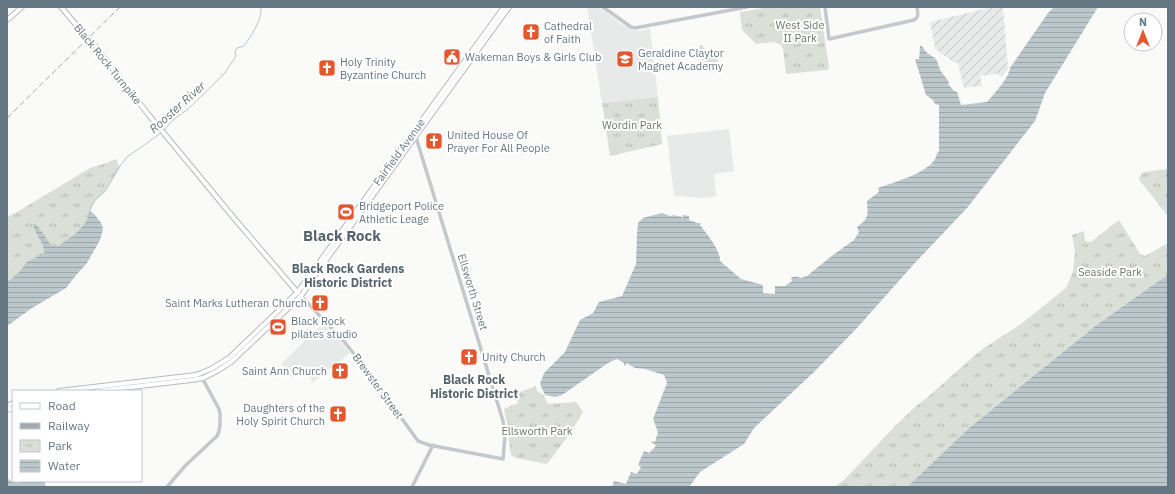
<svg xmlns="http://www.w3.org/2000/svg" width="1175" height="494" viewBox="0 0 1175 494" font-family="'IBM Plex Sans',sans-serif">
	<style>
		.built { fill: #e8e9e9 }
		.industrial { fill: url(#industrial-furrows) }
		.park { fill: url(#park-tufts) }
		.water { fill: url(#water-rules) }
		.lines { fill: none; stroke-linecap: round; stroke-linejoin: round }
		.stream { stroke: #bbc7cb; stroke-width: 1 }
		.major-casing { stroke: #b5babe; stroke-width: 6 }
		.minor { stroke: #c3c8cc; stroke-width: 3.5 }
		.major { stroke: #fff; stroke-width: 4 }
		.rail { stroke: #a2aab0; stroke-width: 1; stroke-dasharray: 6 3; stroke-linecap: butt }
		.major-bridge-casing { stroke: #b5babe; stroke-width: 6; stroke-linecap: butt }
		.major-bridge { stroke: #fff; stroke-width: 4 }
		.labels { text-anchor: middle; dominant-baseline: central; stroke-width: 4; stroke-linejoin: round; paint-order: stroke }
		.park-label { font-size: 11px; fill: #687a64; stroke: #fff }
		.poi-label { font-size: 11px; fill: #657683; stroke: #fff; text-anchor: start }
		.street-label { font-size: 11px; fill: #657683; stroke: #fff }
		.water-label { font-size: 12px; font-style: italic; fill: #60757c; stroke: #fff }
		.neighbourhood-label { font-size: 12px; font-weight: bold; fill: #57646e; stroke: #fff }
		.district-label { font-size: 15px; font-weight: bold; fill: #57646e; stroke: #fff }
	</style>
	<defs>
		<pattern id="industrial-furrows" width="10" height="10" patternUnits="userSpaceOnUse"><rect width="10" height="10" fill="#e8e9e9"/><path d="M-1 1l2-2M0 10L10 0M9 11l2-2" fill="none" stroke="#c0c1c2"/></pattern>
		<pattern id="park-tufts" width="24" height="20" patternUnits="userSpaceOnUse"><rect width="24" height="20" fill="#dadfd7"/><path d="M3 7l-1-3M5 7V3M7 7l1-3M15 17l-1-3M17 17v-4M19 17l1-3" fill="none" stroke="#b4b9b4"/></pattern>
		<pattern id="water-rules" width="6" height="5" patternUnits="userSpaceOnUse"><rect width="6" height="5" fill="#bbc7cb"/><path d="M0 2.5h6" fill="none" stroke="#9ca6aa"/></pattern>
	</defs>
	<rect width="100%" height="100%" fill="#fafaf8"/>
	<g class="built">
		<path d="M 587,7 L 599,7 L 624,26 L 626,26 L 632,30 L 637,31 L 646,30 L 647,28 L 650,29 L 658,97 L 602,103 Z"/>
		<path d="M 729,129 L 734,171 L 714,174 L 716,196 L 704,198 L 674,196 L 667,136 Z"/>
		<path d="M 323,323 L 335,335 L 350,353 L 313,382 L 302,369 L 290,377 L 284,366 L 281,364 Z"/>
	</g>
	<path class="industrial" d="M 993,7 L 1003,7 L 1008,69 L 1002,77 L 997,74 L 980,76 L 982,86 L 964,88 L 958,63 L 955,63 L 935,49 L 930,22 Z"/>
	<g class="park">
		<path d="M 770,7 L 820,7 L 829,68 L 827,70 L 786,74 L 783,49 L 781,45 L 774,42 L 756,44 L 742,30 L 740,12 Z"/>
		<path d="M 701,45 L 718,60 L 718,63 L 713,68 L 710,67 L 694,53 Z"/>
		<path d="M 658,97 L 662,144 L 610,156 L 602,103 Z"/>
		<path d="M 116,159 L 120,168 L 105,192 L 96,200 L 91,209 L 89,217 L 90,225 L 7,297 L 7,217 L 17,212 L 90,168 L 107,163 Z"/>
		<path d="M 1168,169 L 1168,216 L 1140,181 L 1139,178 L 1142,173 L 1144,172 Z"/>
		<path d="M 1119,220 L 1140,254 L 1145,256 L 1168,243 L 1168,276 L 1160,280 L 1098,324 L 969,428 L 907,487 L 834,487 L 844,480 L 896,425 L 915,407 L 929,396 L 981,350 L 1021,324 L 1066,288 L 1073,272 L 1075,251 L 1072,235 L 1084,231 L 1085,241 L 1091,242 Z"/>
		<path d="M 536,386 L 537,391 L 544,396 L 548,404 L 576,402 L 583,412 L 571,432 L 547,464 L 516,458 L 511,455 L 510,451 L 508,429 L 504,409 L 518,403 L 515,394 Z"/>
	</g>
	<g class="water">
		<path d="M 1054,7 L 1098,7 L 1045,93 L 1035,121 L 967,208 L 913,265 L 857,328 L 813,373 L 754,428 L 744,444 L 700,472 L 689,487 L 612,487 L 614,481 L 626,484 L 631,472 L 637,474 L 641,467 L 638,465 L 644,451 L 649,453 L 656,446 L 651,441 L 655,442 L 658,432 L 653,419 L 667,383 L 664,375 L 645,369 L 635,368 L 628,364 L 628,362 L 625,366 L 624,365 L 624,363 L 617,359 L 608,363 L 562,395 L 555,397 L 545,395 L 540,384 L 544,373 L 565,352 L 580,320 L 593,313 L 599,302 L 622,296 L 636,264 L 637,234 L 638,223 L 643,218 L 662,213 L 670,216 L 672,216 L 673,215 L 682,217 L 682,221 L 683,215 L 689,216 L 689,220 L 697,223 L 701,223 L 700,225 C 706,233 721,251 720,261 L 741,279 L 763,285 L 763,293 L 775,294 L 775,286 L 785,286 L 792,281 L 791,278 C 795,276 797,277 801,278 L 807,276 L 833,255 L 854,240 L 859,232 L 857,227 C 869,218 868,216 867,201 L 879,192 L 878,188 C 894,182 935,172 937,153 L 939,152 L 939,105 L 935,104 L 933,100 L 926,95 L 915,59 L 919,59 L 920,47 L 921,45 L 926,52 L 936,59 L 939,66 L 940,70 L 949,82 L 948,84 L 954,91 L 957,92 L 961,105 L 987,102 C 994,94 1009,78 1010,68 L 1048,13 Z"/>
		<path d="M 90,211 L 95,215 L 101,223 L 103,229 L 100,240 L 87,263 L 77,274 L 66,288 L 32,308 L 7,326 L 7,282 L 17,275 L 27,262 L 44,253 C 45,245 36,235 33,225 L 33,224 L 37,225 L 51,245 L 58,246 C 67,240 79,232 85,223 C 88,219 88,215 90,211 Z"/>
		<path d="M 1168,276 L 1168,487 L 907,487 L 969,428 L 1098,324 L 1160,280 Z"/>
		<path d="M 7,477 L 10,481 L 18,483 L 20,481 L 44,481 L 46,487 L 7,487 Z"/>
	</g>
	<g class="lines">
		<g class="stream">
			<path d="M 164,131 L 170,123 L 178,116 L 187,110 L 224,74 L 236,56 L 235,51 L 237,48 L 244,46 C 251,36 263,19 261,7"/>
			<path d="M 90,211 L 90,209 L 95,200 L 106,190 L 117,170 L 127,157 L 161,133"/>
		</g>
		<g class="major-casing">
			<g id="major">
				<path d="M 61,7 L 83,33"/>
				<path d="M 7,20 L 22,7"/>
				<path d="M 94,45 L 148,114 L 233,217 L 298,293"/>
				<path d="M 59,391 L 196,375 L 211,369 L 229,358 L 297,293 L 504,7"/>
				<path d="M 97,391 L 191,380 L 203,378 L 217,371 L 231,362 L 301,296 L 318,271 L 509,7"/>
				<path d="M 7,406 L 13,403"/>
				<path d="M 7,410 L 13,408"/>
			</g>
		</g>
		<g class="minor">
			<path d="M 603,7 L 631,27 L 635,28 L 747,7"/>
			<path d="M 825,7 L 829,39 L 914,20 C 919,17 918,13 917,7"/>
			<path d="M 301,296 L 342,339 L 363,365 L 418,441 L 429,445 L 503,459 L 505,436 L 503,421 L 415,134"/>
			<path d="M 167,487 L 185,466 L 217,436 L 219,431 L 220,425 L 220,414 L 219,409 L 200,374"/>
			<path d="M 412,487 L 433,445"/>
		</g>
		<use href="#major" class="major"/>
		<path class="rail" d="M 7,118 L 120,7"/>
		<g class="major-bridge-casing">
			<path id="major-bridge" d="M 83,33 L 94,45"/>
		</g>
		<use href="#major-bridge" class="major-bridge"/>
	</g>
	<defs>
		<g id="church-square" transform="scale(0.9)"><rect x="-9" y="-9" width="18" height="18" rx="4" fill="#e4572e" stroke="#fff"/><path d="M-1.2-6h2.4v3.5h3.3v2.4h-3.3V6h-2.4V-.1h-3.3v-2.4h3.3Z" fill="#fff"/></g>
		<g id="civic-square" transform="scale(0.9)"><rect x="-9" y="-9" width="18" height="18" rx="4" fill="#e4572e" stroke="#fff"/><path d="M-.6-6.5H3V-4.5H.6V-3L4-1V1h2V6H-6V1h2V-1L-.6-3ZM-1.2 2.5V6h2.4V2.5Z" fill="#fff"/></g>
		<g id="school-square" transform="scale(0.9)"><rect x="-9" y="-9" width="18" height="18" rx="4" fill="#e4572e" stroke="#fff"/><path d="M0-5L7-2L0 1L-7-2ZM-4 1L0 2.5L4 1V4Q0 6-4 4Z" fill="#fff"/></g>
		<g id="stadium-square" transform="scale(0.9)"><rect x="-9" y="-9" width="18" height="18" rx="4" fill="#e4572e" stroke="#fff"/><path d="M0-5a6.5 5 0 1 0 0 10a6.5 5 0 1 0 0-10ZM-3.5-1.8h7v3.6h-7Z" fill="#fff"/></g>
	</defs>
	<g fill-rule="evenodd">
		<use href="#church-square" x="531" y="32"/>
		<use href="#civic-square" x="452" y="57"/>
		<use href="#school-square" x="625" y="59"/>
		<use href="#church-square" x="327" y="68"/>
		<use href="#church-square" x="434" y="141"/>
		<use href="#stadium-square" x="346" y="212"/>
		<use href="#church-square" x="320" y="303"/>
		<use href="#stadium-square" x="278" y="327"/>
		<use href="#church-square" x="469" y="357"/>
		<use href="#church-square" x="340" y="371"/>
		<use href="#church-square" x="338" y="414"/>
	</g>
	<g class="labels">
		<g class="park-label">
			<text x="800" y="25">West Side<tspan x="800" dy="13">II Park</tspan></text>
			<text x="632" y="125">Wordin Park</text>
			<text x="1110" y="272">Seaside Park</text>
			<text x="537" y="431">Ellsworth Park</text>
		</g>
		<g class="poi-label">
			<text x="544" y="26">Cathedral<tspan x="544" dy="13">of Faith</tspan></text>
			<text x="638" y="53">Geraldine Claytor<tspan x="638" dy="13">Magnet Academy</tspan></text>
			<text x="465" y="57">Wakeman Boys &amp; Girls Club</text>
			<text x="340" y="62">Holy Trinity<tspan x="340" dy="13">Byzantine Church</tspan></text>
			<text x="447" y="135">United House Of<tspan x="447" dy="13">Prayer For All People</tspan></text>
			<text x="359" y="206">Bridgeport Police<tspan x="359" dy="13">Athletic Leage</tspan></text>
			<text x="307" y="303" text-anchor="end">Saint Marks Lutheran Church</text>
			<text x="291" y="321">Black Rock<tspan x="291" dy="13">pilates studio</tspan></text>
			<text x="482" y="357">Unity Church</text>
			<text x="327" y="371" text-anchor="end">Saint Ann Church</text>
			<text x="325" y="408" text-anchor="end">Daughters of the<tspan x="325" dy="13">Holy Spirit Church</tspan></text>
		</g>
		<g class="street-label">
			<text transform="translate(108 64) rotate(51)">Black Rock Turnpike</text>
			<text transform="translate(399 152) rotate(-54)">Fairfield Avenue</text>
			<text transform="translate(473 292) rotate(73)">Ellsworth Street</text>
			<text transform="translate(378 386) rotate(54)">Brewster Street</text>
		</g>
		<g class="water-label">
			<text transform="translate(177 107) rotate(-42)">Rooster River</text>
		</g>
		<g class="neighbourhood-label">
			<text x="348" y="268">Black Rock Gardens<tspan x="348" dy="14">Historic District</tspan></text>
			<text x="474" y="379">Black Rock<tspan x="474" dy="14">Historic District</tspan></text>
		</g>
		<g class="district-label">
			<text x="342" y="235">Black Rock</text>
		</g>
	</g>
	<rect width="1175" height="494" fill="none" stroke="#657683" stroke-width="16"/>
	<rect x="12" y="390" width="130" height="92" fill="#ffffff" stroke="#c1c8cd"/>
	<rect x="20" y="403" width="20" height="6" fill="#ffffff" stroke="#c1c8cd"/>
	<text x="48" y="410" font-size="12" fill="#657683">Road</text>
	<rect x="20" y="423" width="20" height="6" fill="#a2aab0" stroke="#c1c8cd"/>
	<text x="48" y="430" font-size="12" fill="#657683">Railway</text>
	<rect x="20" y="440" width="20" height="12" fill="url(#park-tufts)" stroke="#c1c8cd"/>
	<text x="48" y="450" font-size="12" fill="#657683">Park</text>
	<rect x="20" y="460" width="20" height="12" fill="url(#water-rules)" stroke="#c1c8cd"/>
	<text x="48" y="470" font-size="12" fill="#657683">Water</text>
	<g transform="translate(1143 32)"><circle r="19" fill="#ffffff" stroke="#c1c8cd"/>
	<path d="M0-3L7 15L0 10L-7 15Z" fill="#e4572e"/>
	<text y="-6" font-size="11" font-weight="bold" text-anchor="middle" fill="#657683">N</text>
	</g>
</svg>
